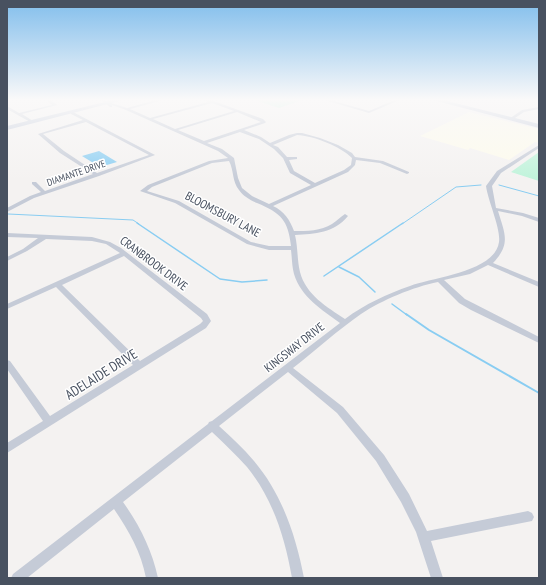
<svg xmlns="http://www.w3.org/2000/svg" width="546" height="585" viewBox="0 0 546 585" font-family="'PT Sans Narrow',sans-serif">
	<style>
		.commercial { fill: #fdfbec }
		.green { fill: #bff3da }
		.water { fill: #89cdf2 }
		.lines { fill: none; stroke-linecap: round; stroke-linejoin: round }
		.stream-far2 { stroke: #89cdf2; stroke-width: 1 }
		.stream-far1 { stroke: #89cdf2; stroke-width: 1.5 }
		.stream { stroke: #89cdf2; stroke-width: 2 }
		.street { fill: #c5cbd7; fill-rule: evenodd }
		.secondary { fill: #c3cbdb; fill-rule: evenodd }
		.labels { text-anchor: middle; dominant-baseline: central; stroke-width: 3; stroke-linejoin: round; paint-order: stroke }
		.far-street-label { font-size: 10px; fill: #485160; stroke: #fff }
		.street-label { font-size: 12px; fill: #485160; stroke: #fff }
		.near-street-label { font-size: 14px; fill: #485160; stroke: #fff }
	</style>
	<rect width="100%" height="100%" fill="#f4f2f1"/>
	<path class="commercial" d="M 469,112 L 539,129 L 539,143 L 535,142 L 509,160 L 470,148 L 468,150 L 420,136 Z"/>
	<g class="green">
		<path d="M 252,99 L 305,99 L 279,108 Z"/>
		<path d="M 539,152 L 539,181 L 511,172 Z"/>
	</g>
	<path class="water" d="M 99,151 L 117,162 L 100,167 L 82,156 Z"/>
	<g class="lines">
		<g class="stream-far2">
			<path d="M 499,185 L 539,196"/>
			<path d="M 8,214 L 133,220 L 139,224"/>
			<path d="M 402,224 L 456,187 L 481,185"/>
		</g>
		<g class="stream-far1">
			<path d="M 137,223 L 220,279 L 242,282 L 267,280"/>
			<path d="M 339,267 L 359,277 L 375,292"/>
			<path d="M 324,276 L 403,223"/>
			<path d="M 392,304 L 407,315"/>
		</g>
		<path class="stream" d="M 406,314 L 429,330 L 539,393"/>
		<g class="street">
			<path d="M 45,99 L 49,99 L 57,105 L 22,114 L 33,121 L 33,123 L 32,123 L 7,109 L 7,106 L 19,113 L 52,105 Z"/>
			<path d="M 99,99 L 103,99 L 108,102 L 127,108 L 160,99 L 167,99 L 130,109 L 150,118 L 208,102 L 203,99 L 208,99 L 263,119 L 266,122 L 265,123 L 244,130 L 261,137 L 270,143 L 289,135 L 297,133 L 302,133 L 320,138 L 338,145 L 352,153 L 355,157 L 383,161 L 409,172 L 409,173 L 407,174 L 380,163 L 356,160 L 355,165 L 348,172 L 273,206 C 284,211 290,220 294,231 C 307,231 321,231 332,224 C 337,221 340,217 345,214 L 348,216 C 334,233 315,234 295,235 C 298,247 297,260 300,272 C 306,295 327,307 345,319 C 365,304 387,294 410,286 C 433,277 495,272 499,242 C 501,229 488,201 486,186 L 497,171 L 539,145 L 539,148 L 501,173 L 492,186 L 496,208 L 523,213 L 539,218 L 539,222 L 522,216 L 498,211 C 505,234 511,244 493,263 L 539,282 L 539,287 L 488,265 L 470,274 L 444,280 L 465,299 L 539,337 L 539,343 L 471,310 L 459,303 L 438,282 C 413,287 382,300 361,314 C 338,330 316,350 293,368 L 343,407 L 384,455 L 409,494 L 427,531 L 528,511 L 532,513 L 534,517 L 532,521 L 431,541 L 443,578 L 431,578 L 416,532 L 401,502 L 376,461 L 337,413 L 288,372 L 219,426 C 231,437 243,448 254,461 C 282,494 296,536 304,578 L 292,578 C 285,538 273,499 247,467 C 236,455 224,443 212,432 L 123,502 C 140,526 152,550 158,578 L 146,578 C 141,552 129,531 114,509 L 27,578 L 11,578 L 13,574 L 208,424 L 209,422 L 212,421 L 340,323 C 322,310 301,297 294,274 C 292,267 292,258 291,250 L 269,250 L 247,244 L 175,203 L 140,191 L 148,185 L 209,161 L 228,158 L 218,151 L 126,110 L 112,105 L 112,107 L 110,107 ZM 212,103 L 234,111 L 175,129 L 153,119 ZM 237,112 L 261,122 L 204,141 L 178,130 ZM 240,132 L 259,139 L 274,149 L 283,158 L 290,173 L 311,185 L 269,204 L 252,196 L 242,188 L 238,178 L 234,158 L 222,149 L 207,143 ZM 297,135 C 314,136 340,146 352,158 L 351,165 L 344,170 L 315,183 L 294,171 L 289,160 L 297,159 L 297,157 L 287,157 L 278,147 L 273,145 ZM 229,161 C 234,170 232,182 239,190 C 243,196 250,200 257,203 C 281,213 288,220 291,246 L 269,246 L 251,242 L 179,201 L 147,191 L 152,187 L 212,163 Z"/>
			<path d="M 321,99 L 327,99 L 369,111 L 397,99 L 402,99 L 369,113 Z"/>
			<path d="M 539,107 L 539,109 L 524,112 L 512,120 L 509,119 L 522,110 Z"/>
			<path d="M 71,112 L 73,112 L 155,155 L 99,176 L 34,198 L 7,212 L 7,208 L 30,196 L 41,192 L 32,184 L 32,182 L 36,182 L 45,191 L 93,174 L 60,153 L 38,134 L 83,120 L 71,114 ZM 86,122 L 149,155 L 97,173 L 64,151 L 43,134 Z"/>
			<path d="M 7,233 L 92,237 L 110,242 L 121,248 L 207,314 L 211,321 L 206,328 L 7,453 L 7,443 L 43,421 L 7,369 L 7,360 L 10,361 L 50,416 L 133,365 L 56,287 L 7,309 L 7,304 L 120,253 L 106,244 L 92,241 L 46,239 L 27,251 L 7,261 L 7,257 L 23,249 L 38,238 L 7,237 ZM 124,256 L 201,318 L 203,321 L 200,324 L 140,361 L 62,285 Z"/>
		</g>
		<g class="secondary">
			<path d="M 117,99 L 127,99 L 7,130 L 7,126 Z"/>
			<path d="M 429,99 L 439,99 L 539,124 L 539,128 Z"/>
		</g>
	</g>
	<linearGradient id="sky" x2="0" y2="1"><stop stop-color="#82beec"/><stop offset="0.55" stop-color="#faf9f9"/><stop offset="1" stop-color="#faf9f9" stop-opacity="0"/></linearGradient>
	<rect width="546" height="181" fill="url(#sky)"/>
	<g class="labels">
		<g class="far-street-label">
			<text transform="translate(76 173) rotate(-19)">DIAMANTE DRIVE</text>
		</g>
		<g class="street-label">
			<text transform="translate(223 214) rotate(28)">BLOOMSBURY LANE</text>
			<text transform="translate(154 263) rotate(37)">CRANBROOK DRIVE</text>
			<text transform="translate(294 347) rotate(-38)">KINGSWAY DRIVE</text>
		</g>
		<g class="near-street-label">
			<text transform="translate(101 374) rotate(-32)">ADELAIDE DRIVE</text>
		</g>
	</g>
	<rect width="546" height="585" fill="none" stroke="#485160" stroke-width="16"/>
</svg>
